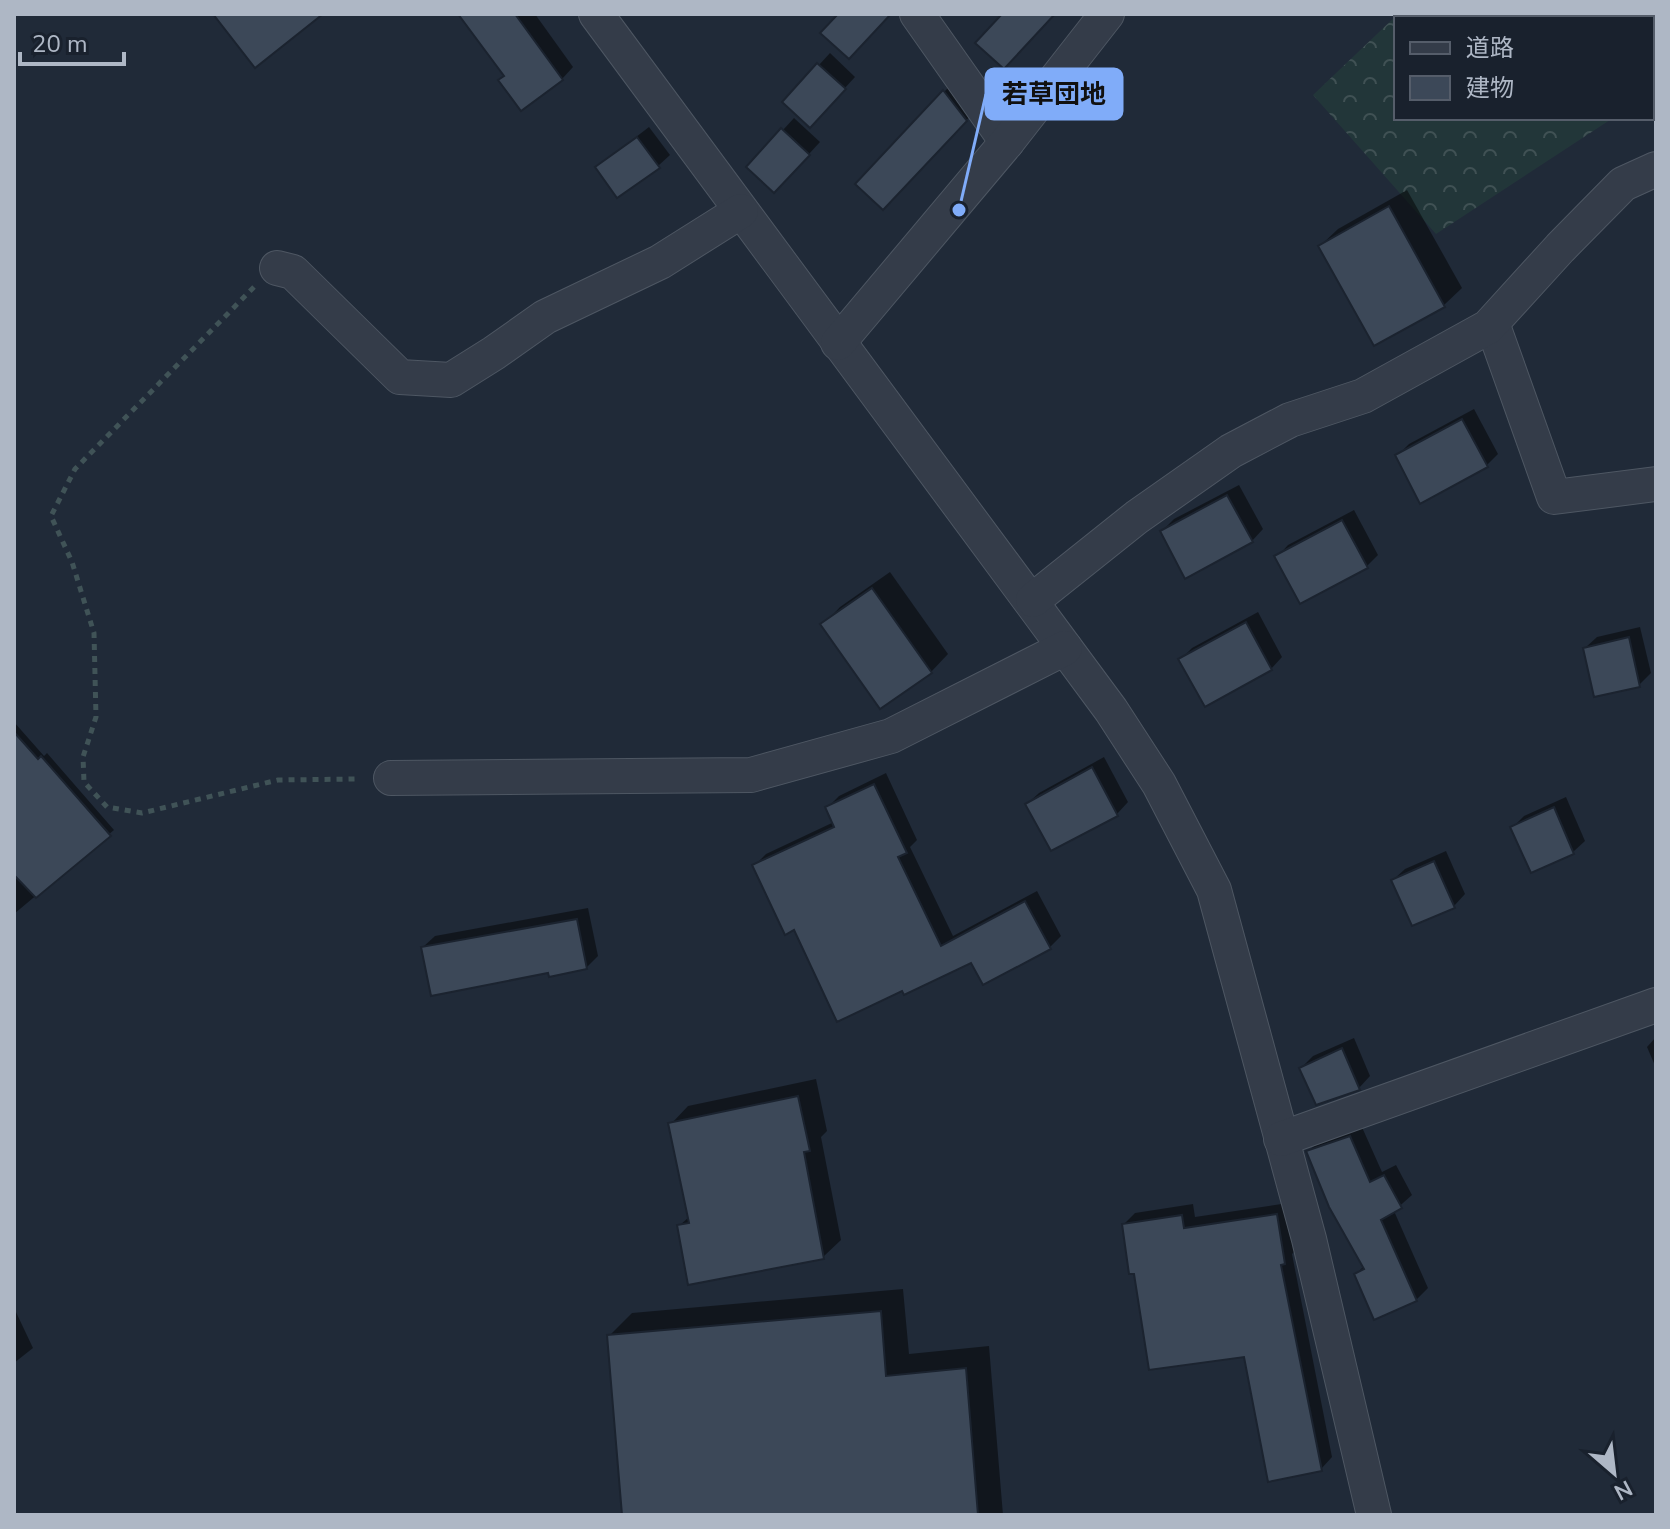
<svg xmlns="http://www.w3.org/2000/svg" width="1670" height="1529" viewBox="0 0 1670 1529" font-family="'Nunito Sans','Noto Sans JP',sans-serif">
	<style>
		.forest { fill: url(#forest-crowns) }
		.shadow { fill: #0007 }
		.building { fill: #3c4858; stroke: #1b232f; stroke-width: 2 }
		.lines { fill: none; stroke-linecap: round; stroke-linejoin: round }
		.street-casing { stroke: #4e5763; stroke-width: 36 }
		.path { stroke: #405357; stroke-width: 5; stroke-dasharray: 6 6; stroke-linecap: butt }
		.street { stroke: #343c49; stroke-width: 34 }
		.leader { fill: none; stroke: #80acf9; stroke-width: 3 }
		.callout-dot { fill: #80acf9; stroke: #19212d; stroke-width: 3 }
		.callout { fill: #80acf9; stroke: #80acf9; stroke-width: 3 }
		.callout-label { font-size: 26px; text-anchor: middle; font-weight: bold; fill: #111 }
	</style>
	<defs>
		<pattern id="forest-crowns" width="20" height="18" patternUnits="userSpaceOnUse" patternTransform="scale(2)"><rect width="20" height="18" fill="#223639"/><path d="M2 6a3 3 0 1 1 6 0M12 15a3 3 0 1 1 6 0" fill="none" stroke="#405154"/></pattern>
	</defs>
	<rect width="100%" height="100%" fill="#202a38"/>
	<path class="forest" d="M 1398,14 L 1656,14 L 1656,91 L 1652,93 L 1652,18 L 1396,18 L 1396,118 L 1613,118 L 1436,234 L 1313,95 Z"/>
	<g class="shadow">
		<path d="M 461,14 L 535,14 L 573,67 L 562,79 Z"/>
		<path d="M 830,53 L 855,77 L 821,114 L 819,65 Z"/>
		<path d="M 955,81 L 978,108 L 895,196 L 944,92 Z"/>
		<path d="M 794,118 L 820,142 L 786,179 L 783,130 Z"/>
		<path d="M 649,127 L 670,155 L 658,166 L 597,167 Z"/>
		<path d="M 1407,190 L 1462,288 L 1444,305 L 1375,344 L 1320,246 L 1338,229 Z"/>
		<path d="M 1474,409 L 1498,454 L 1487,465 L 1397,456 L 1409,444 Z"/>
		<path d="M 1239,485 L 1263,529 L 1252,541 L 1162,531 L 1174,519 Z"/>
		<path d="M 1354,510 L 1378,555 L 1367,566 L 1277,557 L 1288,545 Z"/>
		<path d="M 890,572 L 948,654 L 931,672 L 823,625 L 840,607 Z"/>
		<path d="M 1258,612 L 1282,657 L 1271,669 L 1181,659 L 1192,648 Z"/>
		<path d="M 1640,627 L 1651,673 L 1639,685 L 1585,648 L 1597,637 Z"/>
		<path d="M 14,722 L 44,756 L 47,753 L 114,830 L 14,914 Z"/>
		<path d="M 1104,757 L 1128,802 L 1117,814 L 1051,849 L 1027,804 L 1039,793 Z"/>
		<path d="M 886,773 L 917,840 L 910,847 L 953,936 L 1037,891 L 1061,936 L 1050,947 L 972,960 L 795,928 L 754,866 L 766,854 L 834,822 L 827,808 L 839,796 Z"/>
		<path d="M 1566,797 L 1585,841 L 1573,852 L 1513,827 L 1524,816 Z"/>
		<path d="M 1446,851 L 1465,894 L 1454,906 L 1393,880 L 1405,869 Z"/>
		<path d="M 588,908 L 598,956 L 586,968 L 550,970 L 423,947 L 435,936 Z"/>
		<path d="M 1656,1037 L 1656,1068 L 1647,1047 Z"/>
		<path d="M 1354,1038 L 1370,1076 L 1359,1088 L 1301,1068 L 1313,1056 Z"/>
		<path d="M 816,1079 L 827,1131 L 821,1137 L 841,1240 L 823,1257 L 679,1226 L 690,1216 L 671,1124 L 688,1106 Z"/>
		<path d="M 1361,1125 L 1382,1172 L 1396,1165 L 1412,1195 L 1394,1211 L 1428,1288 L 1416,1300 L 1356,1274 L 1364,1266 L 1308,1152 L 1320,1140 Z"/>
		<path d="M 1288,1203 L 1295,1251 L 1292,1254 L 1332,1457 L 1321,1469 L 1245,1355 L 1124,1224 L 1135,1213 L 1193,1204 L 1195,1217 Z"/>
		<path d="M 903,1289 L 909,1354 L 989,1346 L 1003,1515 L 624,1515 L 609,1336 L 632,1313 Z"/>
		<path d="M 15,1310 L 33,1348 L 14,1363 L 14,1311 Z"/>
	</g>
	<g class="building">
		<path d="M 213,14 L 323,14 L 255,68 Z"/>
		<path d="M 458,14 L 515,14 L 563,80 L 521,111 L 498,80 L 504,76 Z"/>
		<path d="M 838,14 L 891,14 L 849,59 L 820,33 Z"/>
		<path d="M 1002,14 L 1055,14 L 1004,69 L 975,43 Z"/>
		<path d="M 817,63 L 846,89 L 810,128 L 782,102 Z"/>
		<path d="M 943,90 L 967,121 L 883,210 L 855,184 Z"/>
		<path d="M 781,128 L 810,155 L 774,193 L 746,167 Z"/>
		<path d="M 637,137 L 660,168 L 617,198 L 595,167 Z"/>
		<path d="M 1389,206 L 1445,307 L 1374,346 L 1318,246 Z"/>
		<path d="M 1462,419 L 1488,467 L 1420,504 L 1395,455 Z"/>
		<path d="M 1227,495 L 1253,542 L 1185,579 L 1160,531 Z"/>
		<path d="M 1342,520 L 1368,568 L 1300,604 L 1274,556 Z"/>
		<path d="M 872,588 L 932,673 L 880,709 L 820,624 Z"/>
		<path d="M 1246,622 L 1272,670 L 1205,707 L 1178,659 Z"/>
		<path d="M 1629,637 L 1640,687 L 1594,697 L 1583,648 Z"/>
		<path d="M 14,732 L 38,759 L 41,756 L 111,836 L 36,898 L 14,875 Z"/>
		<path d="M 1092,767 L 1118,816 L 1051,851 L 1025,804 Z"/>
		<path d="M 874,784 L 907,853 L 898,857 L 941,946 L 1025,901 L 1051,949 L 983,985 L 971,963 L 904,995 L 902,991 L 837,1022 L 794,930 L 785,935 L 752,865 L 834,827 L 825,807 Z"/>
		<path d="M 1554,807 L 1574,854 L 1531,873 L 1510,827 Z"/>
		<path d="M 1434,861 L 1455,908 L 1412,926 L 1391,880 Z"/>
		<path d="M 577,919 L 587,969 L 549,977 L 548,973 L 431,996 L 421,947 Z"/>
		<path d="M 1342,1048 L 1360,1090 L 1316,1105 L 1299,1068 Z"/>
		<path d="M 798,1096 L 810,1151 L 804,1152 L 824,1259 L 688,1285 L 677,1225 L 689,1223 L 668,1123 Z"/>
		<path d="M 1350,1136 L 1370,1182 L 1384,1175 L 1402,1208 L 1381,1220 L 1417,1301 L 1374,1320 L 1354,1274 L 1364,1269 L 1329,1207 L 1306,1151 Z"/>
		<path d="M 1277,1214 L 1285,1264 L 1281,1265 L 1322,1471 L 1268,1482 L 1244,1357 L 1149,1370 L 1134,1274 L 1129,1274 L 1122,1224 L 1182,1215 L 1184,1228 Z"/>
		<path d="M 881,1311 L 886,1376 L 966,1368 L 978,1515 L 622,1515 L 607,1335 Z"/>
	</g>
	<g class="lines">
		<g class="street-casing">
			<g id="street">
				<path d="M 596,14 L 1111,710 L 1159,784 L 1214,890 L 1309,1239 L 1374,1515"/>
				<path d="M 917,14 L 1007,142"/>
				<path d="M 277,268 L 293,272 L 400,377 L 451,380 L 494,353 L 545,317 L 660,262 L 741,211"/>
				<path d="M 1492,323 L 1554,497 L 1656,484"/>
				<path d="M 838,343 L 1007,142 L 1107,14"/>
				<path d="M 1033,600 L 1137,517 L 1231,451 L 1290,420 L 1363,396 L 1488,327 L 1560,248 L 1623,184 L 1656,169"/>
				<path d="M 391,778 L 751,775 L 891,736 L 1065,648"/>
				<path d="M 1281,1139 L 1656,1005"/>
			</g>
		</g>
		<path class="path" d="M 254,287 L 75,469 L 51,516 L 72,562 L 94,633 L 96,717 L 83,757 L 84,782 L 107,807 L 142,813 L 278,780 L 358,779"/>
		<use href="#street" class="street"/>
	</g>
	<path class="leader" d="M959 210L986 94"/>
	<circle class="callout-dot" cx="959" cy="210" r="8"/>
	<rect class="callout" x="986" y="69" width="136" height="50" rx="8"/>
	<g class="callout-label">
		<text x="1054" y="103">若草団地</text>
	</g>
	<rect width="1670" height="1529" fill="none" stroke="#aeb7c5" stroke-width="32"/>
	<rect x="1394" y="16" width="260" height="104" fill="#19212d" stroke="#555d6a" stroke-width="2"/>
	<rect x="1410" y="42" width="40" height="12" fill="#343c49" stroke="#555d6a" stroke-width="2"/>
	<text x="1466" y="56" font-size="24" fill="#aeb7c5">道路</text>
	<rect x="1410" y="76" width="40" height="24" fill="#3c4858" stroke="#555d6a" stroke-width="2"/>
	<text x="1466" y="96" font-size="24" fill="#aeb7c5">建物</text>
	<g transform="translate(1614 1473) rotate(152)" stroke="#19212d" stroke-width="6" paint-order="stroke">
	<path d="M0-6L14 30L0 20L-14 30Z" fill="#aeb7c5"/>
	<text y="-12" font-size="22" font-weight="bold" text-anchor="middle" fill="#aeb7c5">N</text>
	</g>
	<path d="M20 52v12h104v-12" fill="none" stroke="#aeb7c5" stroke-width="4"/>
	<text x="32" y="52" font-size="24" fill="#aeb7c5" stroke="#19212d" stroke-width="6" paint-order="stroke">20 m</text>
</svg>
